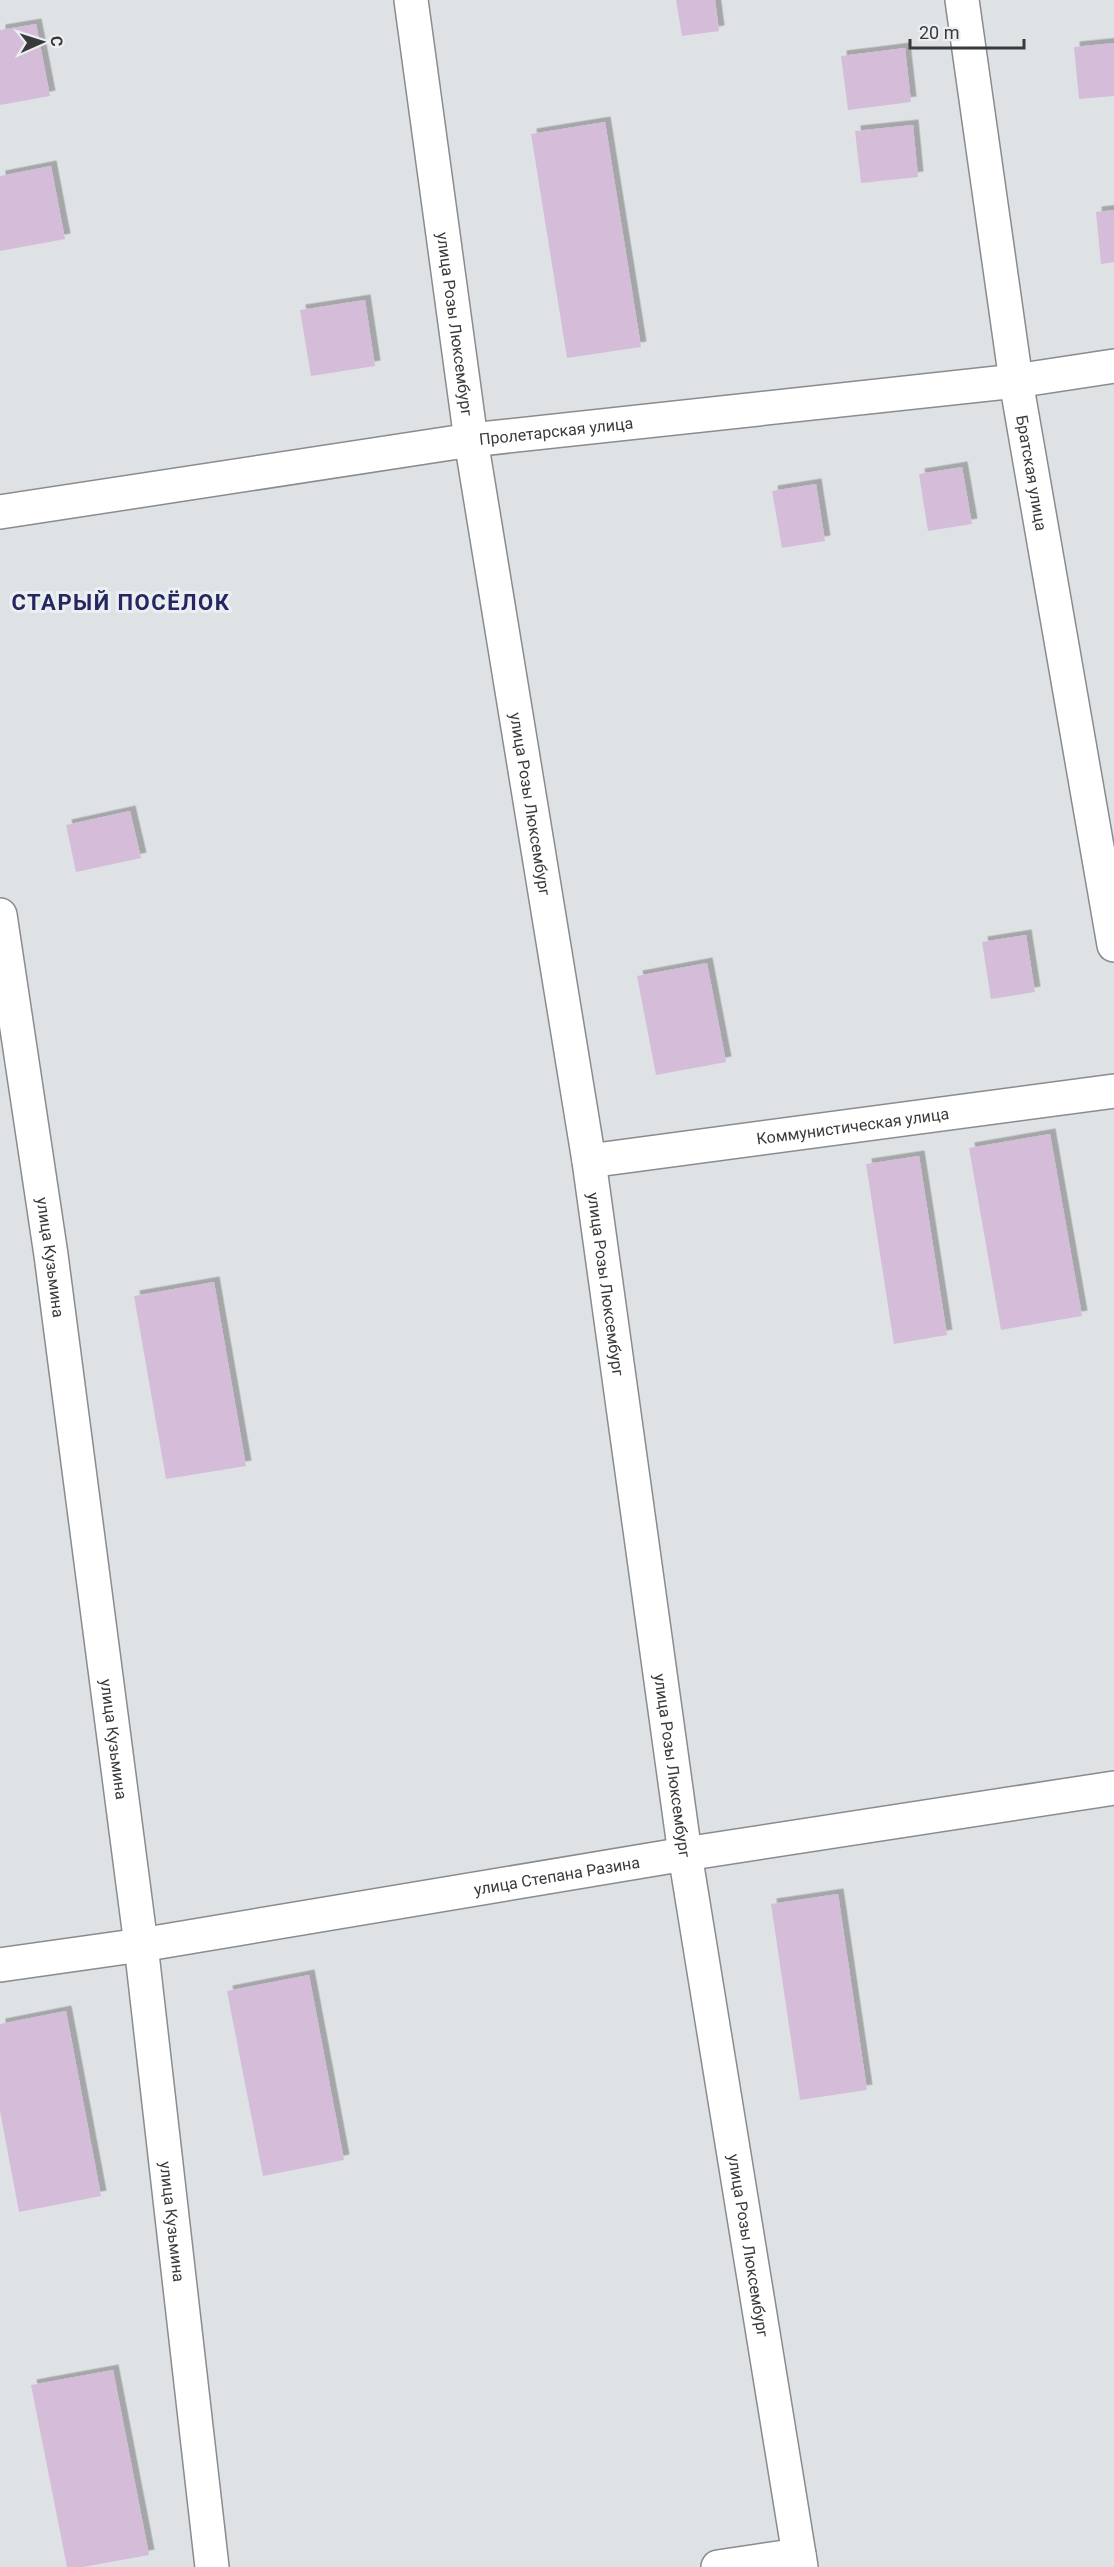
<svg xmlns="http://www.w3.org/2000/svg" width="1114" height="2567" viewBox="0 0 1114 2567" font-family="Roboto,sans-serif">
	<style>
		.building { fill: #d5bdda; filter: url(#shadow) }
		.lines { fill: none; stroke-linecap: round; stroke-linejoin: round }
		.street-casing { stroke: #898b8e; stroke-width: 36 }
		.street { stroke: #fff; stroke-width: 33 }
		.labels { text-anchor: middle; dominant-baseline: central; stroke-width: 6; stroke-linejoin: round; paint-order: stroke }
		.street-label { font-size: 16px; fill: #393a3b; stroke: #eceff2 }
		.district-label { font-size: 22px; font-weight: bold; letter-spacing: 1.5px; fill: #262760; stroke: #eceff2 }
	</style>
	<defs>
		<filter id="shadow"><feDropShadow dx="5.5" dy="-5.5" stdDeviation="0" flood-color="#0004"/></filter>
	</defs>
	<rect width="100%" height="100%" fill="#dfe2e5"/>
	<g class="building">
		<path d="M 676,0 L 715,0 L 719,31 L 682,36 Z"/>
		<path d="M 36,24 L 50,96 L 0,105 L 0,30 Z"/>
		<path d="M 1114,43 L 1114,96 L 1079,99 L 1074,47 Z"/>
		<path d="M 905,48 L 911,102 L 848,110 L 841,56 Z"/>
		<path d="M 605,122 L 641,347 L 567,358 L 531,134 Z"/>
		<path d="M 913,125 L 918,177 L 861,183 L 855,131 Z"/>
		<path d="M 51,166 L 65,239 L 0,251 L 0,176 Z"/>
		<path d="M 1114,210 L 1114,262 L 1101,264 L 1096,212 Z"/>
		<path d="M 365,300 L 375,366 L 311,376 L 300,310 Z"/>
		<path d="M 962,467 L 972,524 L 928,531 L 919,474 Z"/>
		<path d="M 816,484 L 825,541 L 782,548 L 772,491 Z"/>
		<path d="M 130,811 L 141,858 L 76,872 L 66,825 Z"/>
		<path d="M 1026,935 L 1035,992 L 991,999 L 982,942 Z"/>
		<path d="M 707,963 L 726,1062 L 656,1075 L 637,976 Z"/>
		<path d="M 1050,1134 L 1082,1316 L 1001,1330 L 969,1148 Z"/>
		<path d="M 919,1156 L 947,1335 L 894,1344 L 866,1164 Z"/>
		<path d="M 214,1282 L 246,1466 L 166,1479 L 134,1296 Z"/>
		<path d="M 838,1894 L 867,2090 L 800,2100 L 771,1904 Z"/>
		<path d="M 309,1975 L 344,2160 L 263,2176 L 227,1991 Z"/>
		<path d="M 66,2011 L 101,2196 L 19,2212 L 0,2111 L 0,2024 Z"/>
		<path d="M 113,2370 L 149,2555 L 83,2567 L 67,2567 L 31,2385 Z"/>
	</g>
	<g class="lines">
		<g class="street-casing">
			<g id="street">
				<path id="s1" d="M 411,0 L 471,440 L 589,1161 L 685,1854 L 801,2567"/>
				<path id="s2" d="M 962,0 L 1016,381 L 1114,945"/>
				<path id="s3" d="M 0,512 L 471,440 L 1016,381 L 1114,366"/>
				<path id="s4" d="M 0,915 L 51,1255 L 141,1945 L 212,2567"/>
				<path id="s5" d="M 589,1161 L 1114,1091"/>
				<path id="s6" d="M 0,1965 L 141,1945 L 685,1854 L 1114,1788"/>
				<path d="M 718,2567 L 799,2555"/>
			</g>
		</g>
		<use href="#street" class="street"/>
	</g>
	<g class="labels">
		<g class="street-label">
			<text stroke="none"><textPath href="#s1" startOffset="327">улица Розы Люксембург</textPath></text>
			<text stroke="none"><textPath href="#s3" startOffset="562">Пролетарская улица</textPath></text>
			<text stroke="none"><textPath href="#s2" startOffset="478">Братская улица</textPath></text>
			<text stroke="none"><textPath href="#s1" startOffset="813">улица Розы Люксембург</textPath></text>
			<text stroke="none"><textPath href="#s5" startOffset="266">Коммунистическая улица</textPath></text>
			<text stroke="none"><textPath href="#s4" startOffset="346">улица Кузьмина</textPath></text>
			<text stroke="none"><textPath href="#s1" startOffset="1299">улица Розы Люксембург</textPath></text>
			<text stroke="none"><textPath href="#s4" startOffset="832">улица Кузьмина</textPath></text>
			<text stroke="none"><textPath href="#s1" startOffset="1785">улица Розы Люксембург</textPath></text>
			<text stroke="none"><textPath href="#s6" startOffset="564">улица Степана Разина</textPath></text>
			<text stroke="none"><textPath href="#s4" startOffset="1318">улица Кузьмина</textPath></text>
			<text stroke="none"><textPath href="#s1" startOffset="2271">улица Розы Люксембург</textPath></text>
		</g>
		<g class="district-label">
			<text x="121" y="602">СТАРЫЙ ПОСЁЛОК</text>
		</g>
	</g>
	<g transform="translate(42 42) rotate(87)" stroke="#eceff2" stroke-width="4.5" paint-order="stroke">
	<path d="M0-4.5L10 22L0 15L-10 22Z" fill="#393a3b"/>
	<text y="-9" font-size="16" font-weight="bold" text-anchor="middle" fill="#393a3b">С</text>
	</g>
	<path d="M910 39v9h114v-9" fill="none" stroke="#393a3b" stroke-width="3"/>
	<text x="919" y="39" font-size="18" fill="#393a3b" stroke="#eceff2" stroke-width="4.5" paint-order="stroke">20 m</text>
</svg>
